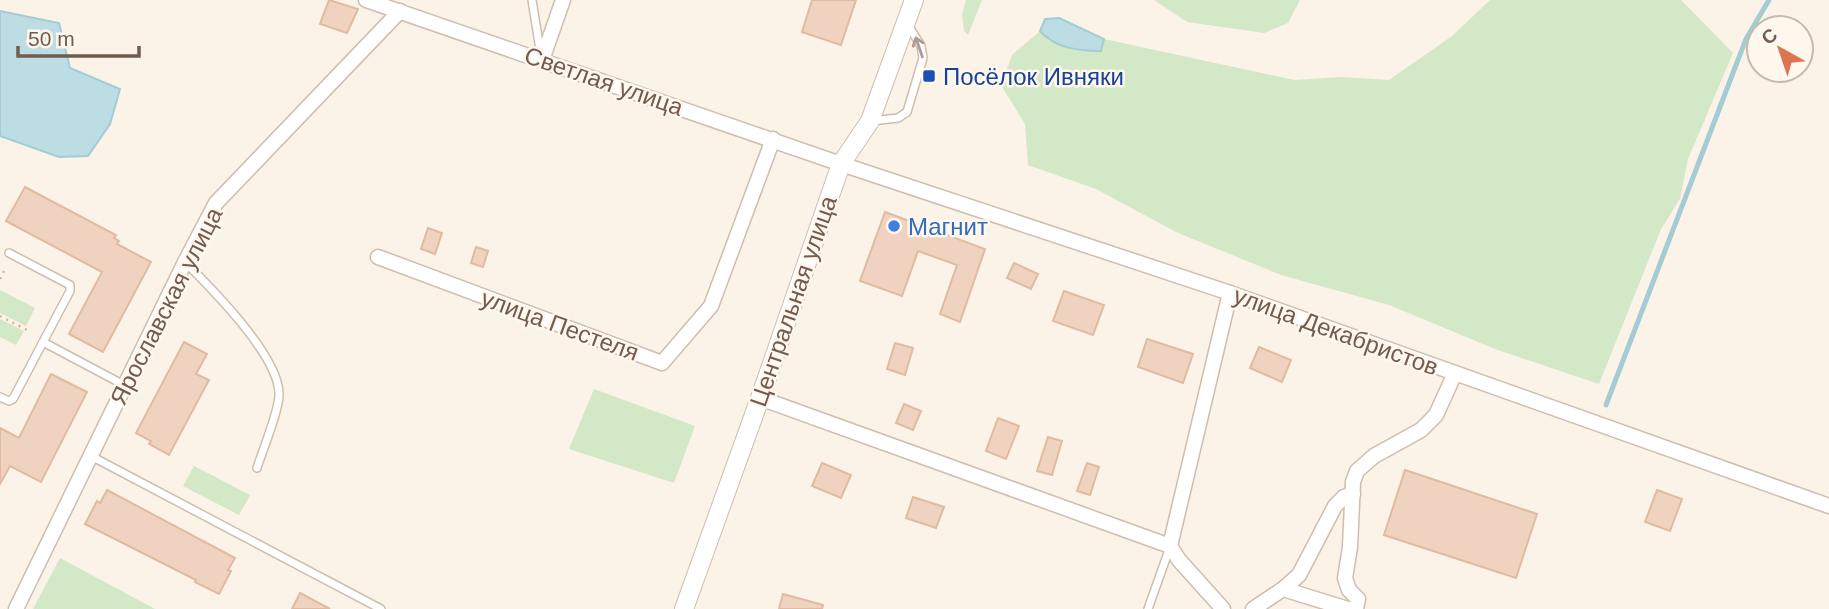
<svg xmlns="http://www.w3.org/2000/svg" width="1829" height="609" viewBox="0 0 1829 609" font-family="Helvetica,sans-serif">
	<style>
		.green { fill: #d3e8c6 }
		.water { fill: #bcdde3; stroke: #a3ccd5; stroke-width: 2 }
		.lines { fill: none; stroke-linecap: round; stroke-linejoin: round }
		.stream { stroke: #a3ccd5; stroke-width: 5 }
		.building { fill: #efd3c0; stroke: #e0bba1; stroke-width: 2 }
		.service-casing { stroke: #cebeb0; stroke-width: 10 }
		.minor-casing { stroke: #cebeb0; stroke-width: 17 }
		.tertiary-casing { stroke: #cebeb0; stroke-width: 20 }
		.path { stroke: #d4b7a3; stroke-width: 2.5; stroke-dasharray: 2 5; stroke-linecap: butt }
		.service { stroke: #fff; stroke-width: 7 }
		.minor { stroke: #fff; stroke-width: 14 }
		.tertiary { stroke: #fff; stroke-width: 18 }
		.oneway { stroke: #ab9d94 }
		.transit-dot { fill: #1a4fb4; stroke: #fef7ed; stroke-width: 2.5 }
		.shop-dot { fill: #3f7fe0; stroke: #fef7ed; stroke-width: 2.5 }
		.labels { text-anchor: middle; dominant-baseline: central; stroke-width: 5; stroke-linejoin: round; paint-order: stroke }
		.transit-label { font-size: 24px; fill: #164399; stroke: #fef7ed; text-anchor: start }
		.street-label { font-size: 24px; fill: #735b4d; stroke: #fef7ed }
		.shop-label { font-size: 24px; fill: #366cbe; stroke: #fef7ed; text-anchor: start }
	</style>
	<rect width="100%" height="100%" fill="#fbf3e7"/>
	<g class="green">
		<path d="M 966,0 L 982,0 L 968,35 L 964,31 L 962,14 Z"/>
		<path d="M 1154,0 L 1300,0 L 1288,23 L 1264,33 L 1187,22 Z"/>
		<path d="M 1490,0 L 1681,0 L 1733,53 L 1688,159 L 1680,199 L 1661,229 L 1599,384 L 1495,349 L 1389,305 L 1281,275 L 1176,232 L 1096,189 L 1028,165 L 1025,124 L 1001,85 L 1012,55 L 1040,31 L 1049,41 L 1100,51 L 1104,39 L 1294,80 L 1342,77 L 1389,80 L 1452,36 Z"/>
		<path d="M 0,290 L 35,308 L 26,326 L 0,313 Z"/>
		<path d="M 0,319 L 24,331 L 16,345 L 0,337 Z"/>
		<path d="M 594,389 L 695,426 L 674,483 L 569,449 Z"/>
		<path d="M 194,466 L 250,495 L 239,515 L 183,486 Z"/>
		<path d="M 60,558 L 155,609 L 33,609 Z"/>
	</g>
	<g class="water">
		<path d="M 0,11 L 59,23 L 70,68 L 120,89 L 110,124 L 88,156 L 59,157 L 0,136 Z"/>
		<path d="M 1059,18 L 1104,39 L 1101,51 C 1078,51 1055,48 1040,31 L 1045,19 Z"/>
	</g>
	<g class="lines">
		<path class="stream" d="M 1606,405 L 1746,39 L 1769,0"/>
	</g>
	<g class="building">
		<path d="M 329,0 L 358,9 L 347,33 L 320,24 Z"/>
		<path d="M 812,0 L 856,0 L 841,45 L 802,32 Z"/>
		<path d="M 25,187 L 116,235 L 114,238 L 119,241 L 117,244 L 151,262 L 103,352 L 69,334 L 102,272 L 6,221 Z"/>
		<path d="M 885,212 L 985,249 L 960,322 L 940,314 L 957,265 L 918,251 L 902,296 L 860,281 Z"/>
		<path d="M 428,228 L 442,233 L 435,254 L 421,249 Z"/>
		<path d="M 476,247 L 488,251 L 483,267 L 471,263 Z"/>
		<path d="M 1014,263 L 1038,274 L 1031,289 L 1007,278 Z"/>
		<path d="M 1064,291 L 1104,305 L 1093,335 L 1053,321 Z"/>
		<path d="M 1147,339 L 1193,354 L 1183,383 L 1138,367 Z"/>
		<path d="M 184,342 L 207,354 L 196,374 L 209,380 L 169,455 L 149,444 L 151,441 L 136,433 Z"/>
		<path d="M 895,343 L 913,348 L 905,375 L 887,369 Z"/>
		<path d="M 1259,347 L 1291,360 L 1282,382 L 1250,368 Z"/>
		<path d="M 51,374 L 87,392 L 41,482 L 10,466 L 0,484 L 0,428 L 19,438 Z"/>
		<path d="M 904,404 L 921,411 L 913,430 L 896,423 Z"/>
		<path d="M 998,418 L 1019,426 L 1006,459 L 986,451 Z"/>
		<path d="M 1048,437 L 1062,441 L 1052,475 L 1037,471 Z"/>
		<path d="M 822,463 L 851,475 L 841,498 L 812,486 Z"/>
		<path d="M 1087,463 L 1099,467 L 1090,495 L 1077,491 Z"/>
		<path d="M 1405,470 L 1537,514 L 1516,578 L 1384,535 Z"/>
		<path d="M 107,490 L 235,558 L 228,570 L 231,571 L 219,594 L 195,582 L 196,580 L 85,524 L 97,501 L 100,503 Z"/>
		<path d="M 1657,490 L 1682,499 L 1670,531 L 1645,522 Z"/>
		<path d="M 913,497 L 944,507 L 936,528 L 906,518 Z"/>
		<path d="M 300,593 L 330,609 L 292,609 Z"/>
		<path d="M 783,594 L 823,605 L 822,609 L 779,609 Z"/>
	</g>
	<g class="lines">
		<g class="service-casing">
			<g id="service">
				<path d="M 532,0 L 541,56"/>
				<path d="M 871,121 L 898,118 L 907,112 L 923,58 L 921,46 L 908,25"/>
				<path d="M 9,253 L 70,285 L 70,291 L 43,342 L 124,385"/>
				<path d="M 185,262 C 212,289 279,356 279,394 C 280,408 262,452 257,468"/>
				<path d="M 0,397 L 9,401 L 13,399 L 43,342"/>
				<path d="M 91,456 L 381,609"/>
				<path d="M 1148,609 L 1170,547"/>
			</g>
		</g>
		<g class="minor-casing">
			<g id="minor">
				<path d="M 366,0 L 841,164 L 1230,293 L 1829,506"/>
				<path d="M 542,60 L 563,0"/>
				<path d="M 378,257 L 662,363 L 711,306 L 773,139"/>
				<path d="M 760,398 L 1170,546"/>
				<path d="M 1283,589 L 1299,575 L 1335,506 L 1344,497 L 1353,494"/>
				<path d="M 16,609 L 185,262 L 216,203 L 400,11"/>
				<path d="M 1223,609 L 1179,560 L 1170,546 L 1230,293"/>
				<path d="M 1253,609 L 1283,589 L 1348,609"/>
				<path d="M 1356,609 L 1358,599 L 1349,590 L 1345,578 L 1350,547 L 1353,482 L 1357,471 L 1374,456 L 1421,430 L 1436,415 L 1455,373"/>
			</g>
		</g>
		<g class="tertiary-casing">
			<path id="tertiary" d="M 684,609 L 760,398 L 841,164 L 870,121 L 914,0"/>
		</g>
		<g class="path">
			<path d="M 0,279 L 4,271"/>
			<path d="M 0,316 L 27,330"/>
		</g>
		<use href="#service" class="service"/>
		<use href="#minor" class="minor"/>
		<use href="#tertiary" class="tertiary"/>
	</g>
	<defs><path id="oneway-shaft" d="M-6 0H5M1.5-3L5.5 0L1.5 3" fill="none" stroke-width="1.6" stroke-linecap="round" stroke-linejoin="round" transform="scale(1.75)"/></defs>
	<use class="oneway" href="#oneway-shaft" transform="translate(919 47) rotate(-109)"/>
	<rect class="transit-dot" x="922" y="69" width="14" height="14" rx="3.5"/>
	<circle class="shop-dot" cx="894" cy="226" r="7"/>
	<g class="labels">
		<g class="transit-label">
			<text x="943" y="76">Посёлок Ивняки</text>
		</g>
		<g class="street-label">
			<text transform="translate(604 81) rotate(19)">Светлая улица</text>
			<text transform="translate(793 301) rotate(-71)">Центральная улица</text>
			<text transform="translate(166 306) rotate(-63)">Ярославская улица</text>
			<text transform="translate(560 325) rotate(20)">улица Пестеля</text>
			<text transform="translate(1336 331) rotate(20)">улица Декабристов</text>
		</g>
		<g class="shop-label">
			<text x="908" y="226">Магнит</text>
		</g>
	</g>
	<g transform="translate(1780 49) rotate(320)"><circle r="33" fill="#fef7ed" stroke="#c6b9ad" stroke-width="2"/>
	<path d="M0-5L12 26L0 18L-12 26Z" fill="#dd7554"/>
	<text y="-10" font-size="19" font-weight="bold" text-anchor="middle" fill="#735b4d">С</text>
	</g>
	<path d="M18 46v10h121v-10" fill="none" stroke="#735b4d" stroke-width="3.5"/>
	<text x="28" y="46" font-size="21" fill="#735b4d" stroke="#fef7ed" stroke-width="5" paint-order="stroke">50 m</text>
</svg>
